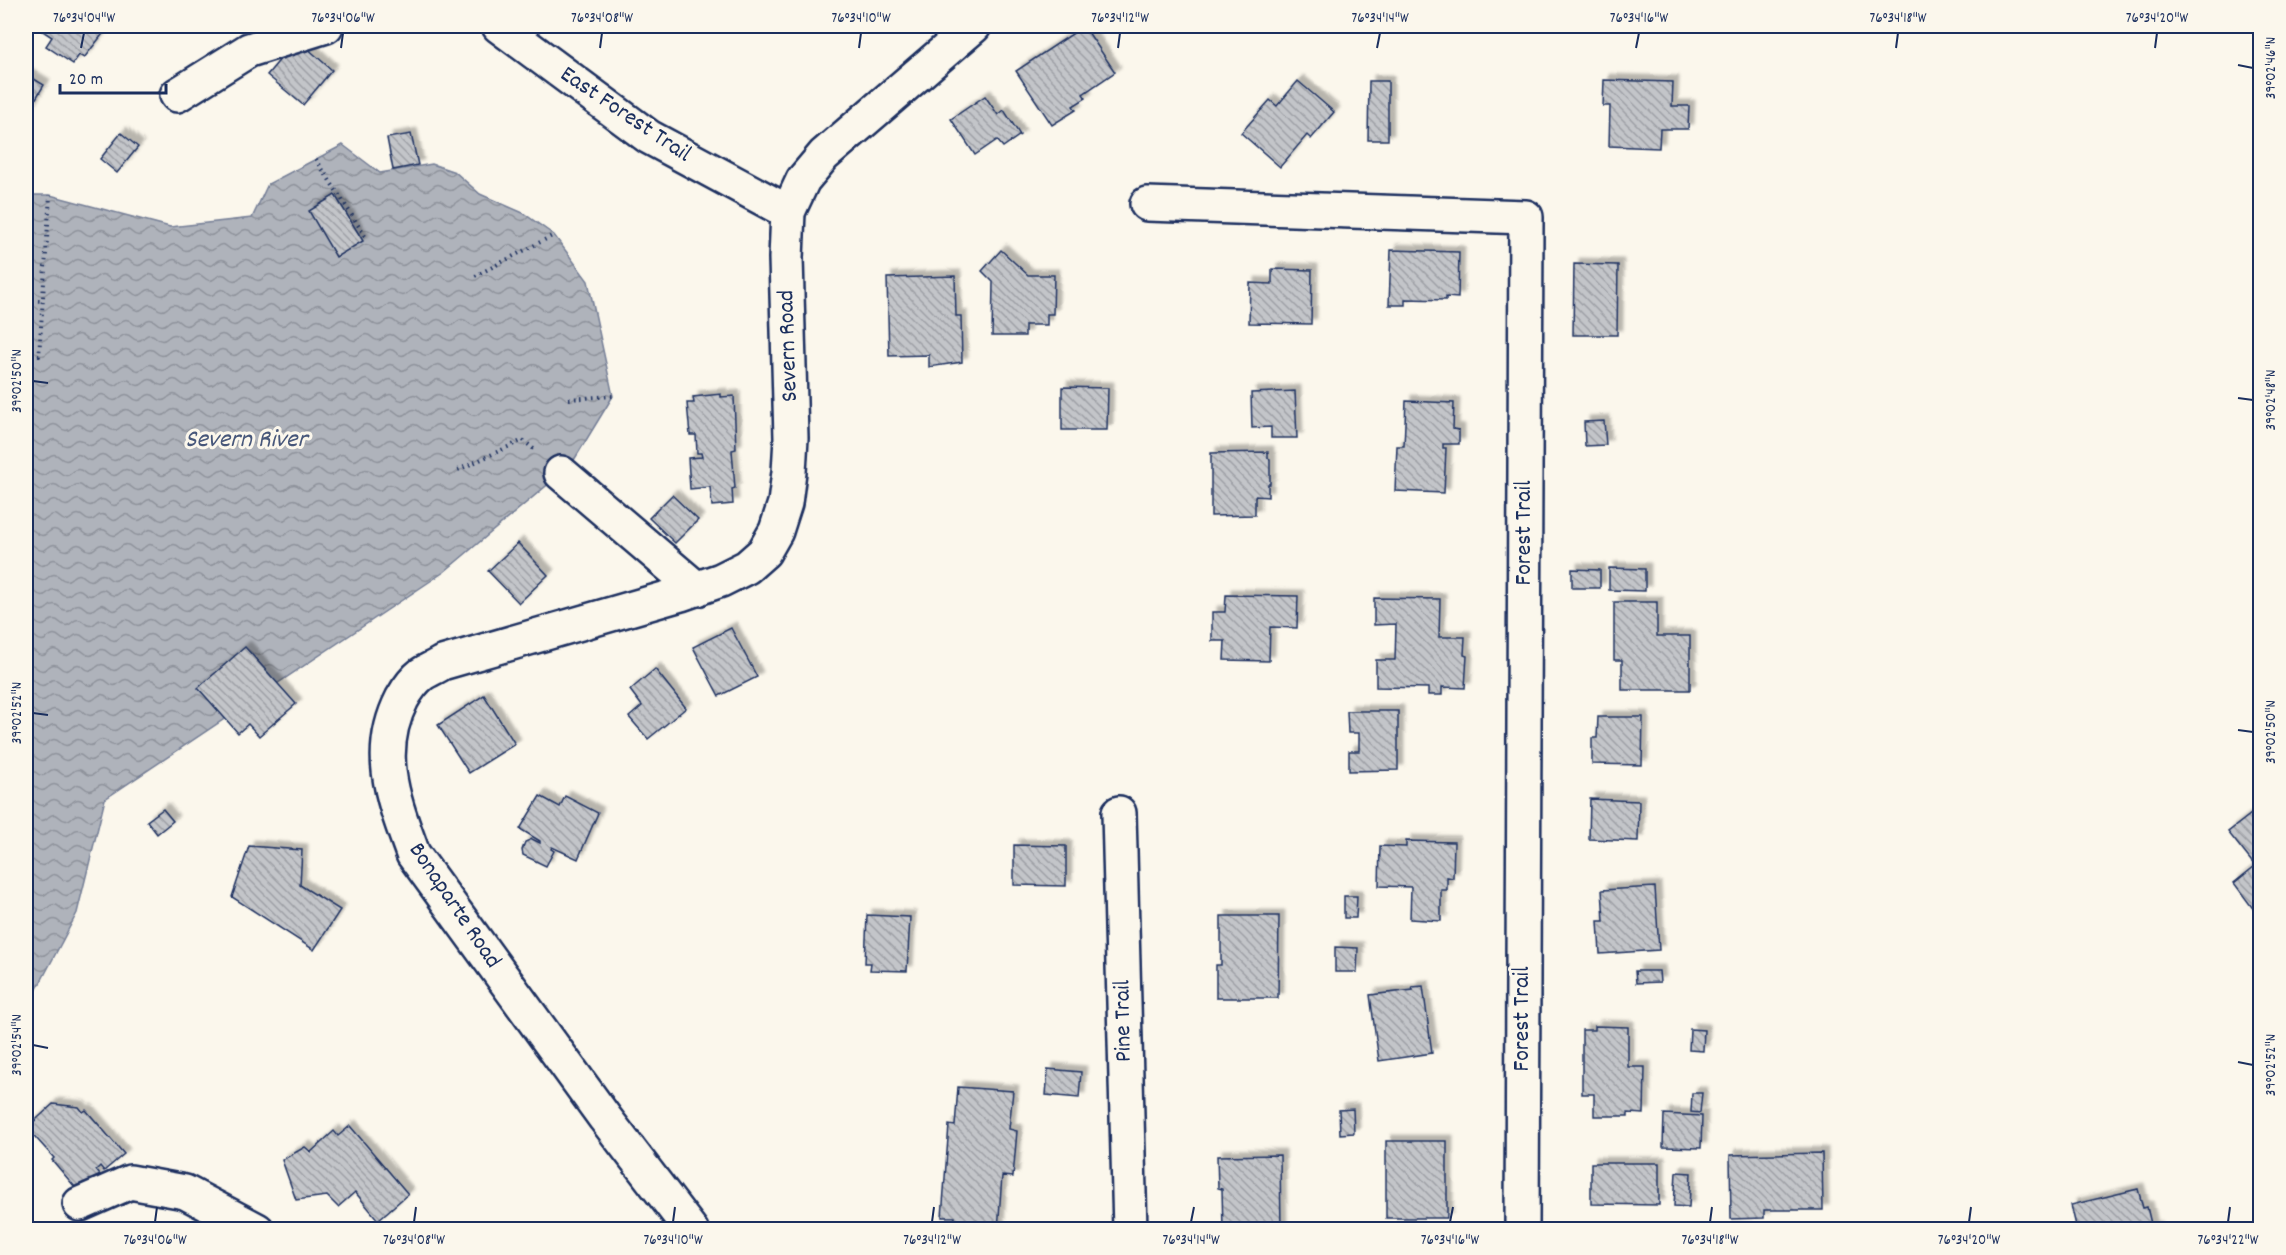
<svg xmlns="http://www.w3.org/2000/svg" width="2286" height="1255" viewBox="0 0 2286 1255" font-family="Dekko,sans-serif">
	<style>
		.water { fill: url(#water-waves); stroke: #747e96; stroke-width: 1.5 }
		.building { fill: url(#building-back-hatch); stroke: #1b2f5e; stroke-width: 1.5; filter: url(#shadow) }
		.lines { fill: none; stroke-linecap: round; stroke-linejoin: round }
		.minor-casing { stroke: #1b2f5e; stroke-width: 38 }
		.path { stroke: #1b2f5e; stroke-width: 4; stroke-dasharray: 1.5 4.5; stroke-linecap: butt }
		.minor { stroke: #fbf7ec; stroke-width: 33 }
		.ticks { fill: none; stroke: #1b2f5e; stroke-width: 2 }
		.labels { text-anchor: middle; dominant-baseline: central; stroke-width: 6; stroke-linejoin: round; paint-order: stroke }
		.street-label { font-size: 24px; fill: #1b2f5e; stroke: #fbf7ec }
		.water-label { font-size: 26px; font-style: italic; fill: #47577a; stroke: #fbf7ec }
		.neatline { fill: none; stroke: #1b2f5e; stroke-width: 2 }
		.ticks-label { font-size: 15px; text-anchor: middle; fill: #1b2f5e }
	</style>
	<defs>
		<pattern id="water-waves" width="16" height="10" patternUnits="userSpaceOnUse" patternTransform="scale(1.5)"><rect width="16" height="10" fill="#afb3bb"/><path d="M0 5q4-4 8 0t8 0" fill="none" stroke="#8e929b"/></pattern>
		<pattern id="building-back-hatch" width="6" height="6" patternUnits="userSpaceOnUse" patternTransform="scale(1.5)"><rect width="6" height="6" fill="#c3c5c9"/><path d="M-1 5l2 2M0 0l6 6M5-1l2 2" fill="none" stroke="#9ea0a6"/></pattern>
		<filter id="shadow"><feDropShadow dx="5.5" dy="-5.5" stdDeviation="1.5" flood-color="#0004"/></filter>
	</defs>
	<rect width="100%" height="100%" fill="#fbf7ec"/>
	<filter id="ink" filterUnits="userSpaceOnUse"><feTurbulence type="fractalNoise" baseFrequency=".0167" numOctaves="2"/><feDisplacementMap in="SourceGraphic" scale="12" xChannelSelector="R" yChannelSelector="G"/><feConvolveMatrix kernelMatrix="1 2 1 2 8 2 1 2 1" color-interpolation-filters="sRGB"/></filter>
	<g filter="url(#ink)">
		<path class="water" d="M 343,145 L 380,173 L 432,164 L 455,172 L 480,194 L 523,213 L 554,235 L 588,281 L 613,396 L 571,465 L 444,572 L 105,799 L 77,913 L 26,1010 L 26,195 L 50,195 L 170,227 L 252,218 L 268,184 Z"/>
		<g class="building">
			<path d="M 35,26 L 109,26 L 84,58 L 79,55 L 73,64 L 46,46 L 52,37 Z"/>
			<path d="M 1084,26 L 1115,72 L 1083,94 L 1086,98 L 1073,106 L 1076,110 L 1052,125 L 1016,71 Z"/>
			<path d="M 297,39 L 332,70 L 303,105 L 267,75 Z"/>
			<path d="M 26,74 L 44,85 L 26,115 Z"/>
			<path d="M 1604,80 L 1673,82 L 1672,106 L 1689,106 L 1688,129 L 1660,129 L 1659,148 L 1609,146 L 1610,106 L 1603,106 Z"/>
			<path d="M 1298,81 L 1334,112 L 1311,139 L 1307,135 L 1280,167 L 1241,133 L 1270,100 L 1277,106 Z"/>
			<path d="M 1369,81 L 1388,81 L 1388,140 L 1368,140 Z"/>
			<path d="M 985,96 L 998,115 L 1004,110 L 1020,135 L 1003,147 L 997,140 L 975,155 L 951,119 Z"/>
			<path d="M 121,133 L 138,147 L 117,173 L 100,159 Z"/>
			<path d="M 411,134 L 418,165 L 393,170 L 387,138 Z"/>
			<path d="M 335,195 L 363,241 L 336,257 L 309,211 Z"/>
			<path d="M 1001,250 L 1028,275 L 1054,275 L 1053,314 L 1047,314 L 1047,325 L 1025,325 L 1025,336 L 992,336 L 993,282 L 982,271 Z"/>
			<path d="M 1391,250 L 1459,252 L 1458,298 L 1446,297 L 1446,300 L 1405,299 L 1405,305 L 1389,305 Z"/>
			<path d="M 1574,264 L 1618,265 L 1617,335 L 1573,335 Z"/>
			<path d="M 1272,269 L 1312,270 L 1311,324 L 1249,323 L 1250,283 L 1272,284 Z"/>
			<path d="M 955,276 L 956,316 L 961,316 L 962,362 L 929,367 L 929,355 L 889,356 L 887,278 Z"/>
			<path d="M 1062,387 L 1108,388 L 1107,430 L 1062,430 Z"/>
			<path d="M 1295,391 L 1297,438 L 1271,438 L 1271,427 L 1252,428 L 1251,393 Z"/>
			<path d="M 721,394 L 721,397 L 734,396 L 736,449 L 732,450 L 735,488 L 732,489 L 733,504 L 712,506 L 710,487 L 690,489 L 688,458 L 702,457 L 701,453 L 697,453 L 696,435 L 690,435 L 687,403 L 694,403 L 693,397 Z"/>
			<path d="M 1406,401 L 1454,403 L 1453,429 L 1459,430 L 1459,444 L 1443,444 L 1443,448 L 1446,448 L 1444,493 L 1395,491 L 1397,446 L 1404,446 Z"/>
			<path d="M 1604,421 L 1606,445 L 1585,446 L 1584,422 Z"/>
			<path d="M 1268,452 L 1268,458 L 1270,459 L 1270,484 L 1268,484 L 1268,497 L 1255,496 L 1255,515 L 1211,516 L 1211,453 Z"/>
			<path d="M 672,495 L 698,520 L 675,543 L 649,518 Z"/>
			<path d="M 518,543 L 548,575 L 519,603 L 488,571 Z"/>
			<path d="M 1609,568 L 1645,569 L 1645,591 L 1609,590 Z"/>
			<path d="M 1572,569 L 1600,570 L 1600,588 L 1572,588 Z"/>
			<path d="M 1226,595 L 1298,596 L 1297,628 L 1270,627 L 1269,661 L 1224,660 L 1225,641 L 1212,641 L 1212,612 L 1225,612 Z"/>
			<path d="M 1374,598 L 1440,599 L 1439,637 L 1465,637 L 1464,655 L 1467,656 L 1465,688 L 1442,687 L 1442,695 L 1428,695 L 1428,688 L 1376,687 L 1376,660 L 1395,660 L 1396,624 L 1374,625 Z"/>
			<path d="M 1614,602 L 1657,602 L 1657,636 L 1690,636 L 1690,690 L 1622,690 L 1622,660 L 1614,660 Z"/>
			<path d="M 731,628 L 757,677 L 719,696 L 693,647 Z"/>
			<path d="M 245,647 L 296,704 L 259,736 L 248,724 L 238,733 L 198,688 Z"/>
			<path d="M 655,669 L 686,708 L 648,739 L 629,717 L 642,706 L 630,690 Z"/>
			<path d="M 484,695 L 515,744 L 469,773 L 438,725 Z"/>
			<path d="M 1347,711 L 1398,711 L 1398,770 L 1349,771 L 1349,751 L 1359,751 L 1359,733 L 1348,733 Z"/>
			<path d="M 1598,717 L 1643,717 L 1642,765 L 1592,764 L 1592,738 L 1597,738 Z"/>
			<path d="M 540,796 L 560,807 L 565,796 L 598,813 L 578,859 L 552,847 L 551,849 L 554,851 L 546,866 L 523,855 L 522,850 L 525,842 L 532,839 L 540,843 L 540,841 L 520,829 Z"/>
			<path d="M 1590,799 L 1639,801 L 1638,841 L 1589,839 Z"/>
			<path d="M 2260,807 L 2260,918 L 2234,883 L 2255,866 L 2228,832 Z"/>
			<path d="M 163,809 L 173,821 L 157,834 L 147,821 Z"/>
			<path d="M 1406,841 L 1454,842 L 1453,878 L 1447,877 L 1447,890 L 1441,890 L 1441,921 L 1410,919 L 1411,887 L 1379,886 L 1380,846 L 1406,847 Z"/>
			<path d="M 1014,845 L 1066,846 L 1066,886 L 1014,885 Z"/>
			<path d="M 249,846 L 302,850 L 300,885 L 340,910 L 314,950 L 232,897 Z"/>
			<path d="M 1655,887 L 1659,950 L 1600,954 L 1598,921 L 1604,921 L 1602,890 Z"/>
			<path d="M 1344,896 L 1357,896 L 1356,918 L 1344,918 Z"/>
			<path d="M 867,915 L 910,917 L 907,971 L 870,970 L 871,963 L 865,963 Z"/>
			<path d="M 1221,916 L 1279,916 L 1278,998 L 1216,998 L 1216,965 L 1221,965 Z"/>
			<path d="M 1335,947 L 1358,948 L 1357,972 L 1335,972 Z"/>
			<path d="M 1635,971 L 1659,971 L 1660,982 L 1636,983 Z"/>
			<path d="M 1423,986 L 1432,1053 L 1379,1061 L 1370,995 L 1413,990 L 1412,987 Z"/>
			<path d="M 1595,1026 L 1628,1027 L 1628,1067 L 1645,1067 L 1644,1114 L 1628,1113 L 1628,1116 L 1594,1116 L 1594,1094 L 1582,1094 L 1582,1030 L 1595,1030 Z"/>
			<path d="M 1690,1029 L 1704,1030 L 1703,1051 L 1689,1050 Z"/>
			<path d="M 1048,1069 L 1081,1072 L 1079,1098 L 1046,1095 Z"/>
			<path d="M 958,1087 L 1013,1091 L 1009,1129 L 1017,1131 L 1013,1177 L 1002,1176 L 998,1230 L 954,1230 L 955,1217 L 942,1217 L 949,1125 L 955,1126 Z"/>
			<path d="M 1692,1093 L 1702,1093 L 1700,1113 L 1691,1112 Z"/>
			<path d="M 53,1104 L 79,1107 L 83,1112 L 86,1110 L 124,1154 L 104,1171 L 100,1166 L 96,1170 L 100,1175 L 80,1193 L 52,1160 L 54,1158 L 27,1128 Z"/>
			<path d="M 1353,1109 L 1354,1133 L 1340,1134 L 1339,1110 Z"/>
			<path d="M 1664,1114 L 1702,1116 L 1701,1148 L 1663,1147 Z"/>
			<path d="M 350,1126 L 408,1194 L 378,1220 L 355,1192 L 338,1207 L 327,1196 L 296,1200 L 282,1160 L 305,1147 L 311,1152 L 334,1131 L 338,1136 Z"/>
			<rect x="1386" y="1141" width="61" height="77"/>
			<path d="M 1822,1153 L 1823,1210 L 1764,1210 L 1764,1218 L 1731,1219 L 1730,1155 Z"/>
			<path d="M 1280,1155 L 1281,1230 L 1223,1230 L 1222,1189 L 1218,1188 L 1217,1156 Z"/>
			<path d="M 1591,1163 L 1659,1163 L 1659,1205 L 1591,1204 Z"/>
			<path d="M 1676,1172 L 1691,1173 L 1689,1207 L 1674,1206 Z"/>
			<path d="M 2138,1189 L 2143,1208 L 2147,1207 L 2152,1228 L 2156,1227 L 2156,1230 L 2077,1230 L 2071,1205 Z"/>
		</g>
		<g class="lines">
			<g class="minor-casing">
				<g id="minor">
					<path d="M 499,26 L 649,137 L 788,212"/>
					<path d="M 177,95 L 249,50 L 326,26"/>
					<path d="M 1147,204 L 1526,217 L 1522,1230"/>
					<path d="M 561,473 L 697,589"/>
					<path d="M 1119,813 L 1130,1230"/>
					<path d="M 80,1204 L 130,1182 L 185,1192 L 257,1230"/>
					<path d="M 691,1230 L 605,1118 L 413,854 C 394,801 374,754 402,699 C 407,690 414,680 422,674 C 428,670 436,667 442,663 L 681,594 L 721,580 L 747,567 L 764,552 L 776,531 L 785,503 L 789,472 L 791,438 L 786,258 L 788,212 L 803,180 L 824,155 L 974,26"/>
				</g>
			</g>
			<g class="path">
				<path d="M 316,159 L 365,236"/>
				<path d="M 475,276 L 554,235"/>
				<path d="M 26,300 L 43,301"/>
				<path d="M 26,355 L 39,356 L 50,195"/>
				<path d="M 569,399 L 613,396"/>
				<path d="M 458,470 L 523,440 L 536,451"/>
			</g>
			<use href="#minor" class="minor"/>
		</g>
	</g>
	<path class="ticks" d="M 81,48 L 84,33M 341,48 L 343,33M 600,48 L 602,33M 859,48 L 861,33M 1118,48 L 1120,33M 1377,48 L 1380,33M 1636,48 L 1639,33M 1896,48 L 1898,33M 2155,48 L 2157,33M 2238,65 L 2253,68M 33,381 L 48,383M 2238,398 L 2253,400M 33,713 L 48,715M 2238,730 L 2253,732M 33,1045 L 48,1048M 2238,1062 L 2253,1065M 155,1222 L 157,1207M 414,1222 L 416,1207M 673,1222 L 675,1207M 932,1222 L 934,1207M 1191,1222 L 1194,1207M 1450,1222 L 1453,1207M 1710,1222 L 1712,1207M 1969,1222 L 1971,1207M 2228,1222 L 2230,1207"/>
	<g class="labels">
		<g class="street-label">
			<text transform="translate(625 115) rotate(34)">East Forest Trail</text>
			<text transform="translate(789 346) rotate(-92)">Severn Road</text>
			<text transform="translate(1525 533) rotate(-90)">Forest Trail</text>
			<text transform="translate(454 906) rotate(56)">Bonaparte Road</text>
			<text transform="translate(1523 1019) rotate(-90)">Forest Trail</text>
			<text transform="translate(1124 1021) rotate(-91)">Pine Trail</text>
		</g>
		<g class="water-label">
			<text x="246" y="440">Severn River</text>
		</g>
	</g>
	<rect width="2286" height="1255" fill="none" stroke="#fbf7ec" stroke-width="66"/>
	<path d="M60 84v9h106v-9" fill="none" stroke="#1b2f5e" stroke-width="3"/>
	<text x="69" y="84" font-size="18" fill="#1b2f5e" stroke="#fbf7ec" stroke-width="4.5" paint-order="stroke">20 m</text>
	<rect x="33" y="33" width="2220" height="1189" class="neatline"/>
	<g class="ticks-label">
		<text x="84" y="22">76°34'04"W</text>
		<text x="343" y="22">76°34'06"W</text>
		<text x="602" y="22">76°34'08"W</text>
		<text x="861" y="22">76°34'10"W</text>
		<text x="1120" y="22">76°34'12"W</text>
		<text x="1380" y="22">76°34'14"W</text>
		<text x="1639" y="22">76°34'16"W</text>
		<text x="1898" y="22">76°34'18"W</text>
		<text x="2157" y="22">76°34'20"W</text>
		<text transform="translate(2270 68) rotate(-90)" y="5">39°02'46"N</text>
		<text transform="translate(16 381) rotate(-90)" y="5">39°02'50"N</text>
		<text transform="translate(2270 400) rotate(-90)" y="5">39°02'48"N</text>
		<text transform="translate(16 713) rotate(-90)" y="5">39°02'52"N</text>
		<text transform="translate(2270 732) rotate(-90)" y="5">39°02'50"N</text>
		<text transform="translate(16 1045) rotate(-90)" y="5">39°02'54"N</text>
		<text transform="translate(2270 1065) rotate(-90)" y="5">39°02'52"N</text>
		<text x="155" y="1244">76°34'06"W</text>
		<text x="414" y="1244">76°34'08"W</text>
		<text x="673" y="1244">76°34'10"W</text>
		<text x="932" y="1244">76°34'12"W</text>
		<text x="1191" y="1244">76°34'14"W</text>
		<text x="1450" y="1244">76°34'16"W</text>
		<text x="1710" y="1244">76°34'18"W</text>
		<text x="1969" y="1244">76°34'20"W</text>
		<text x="2228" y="1244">76°34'22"W</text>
	</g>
</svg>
